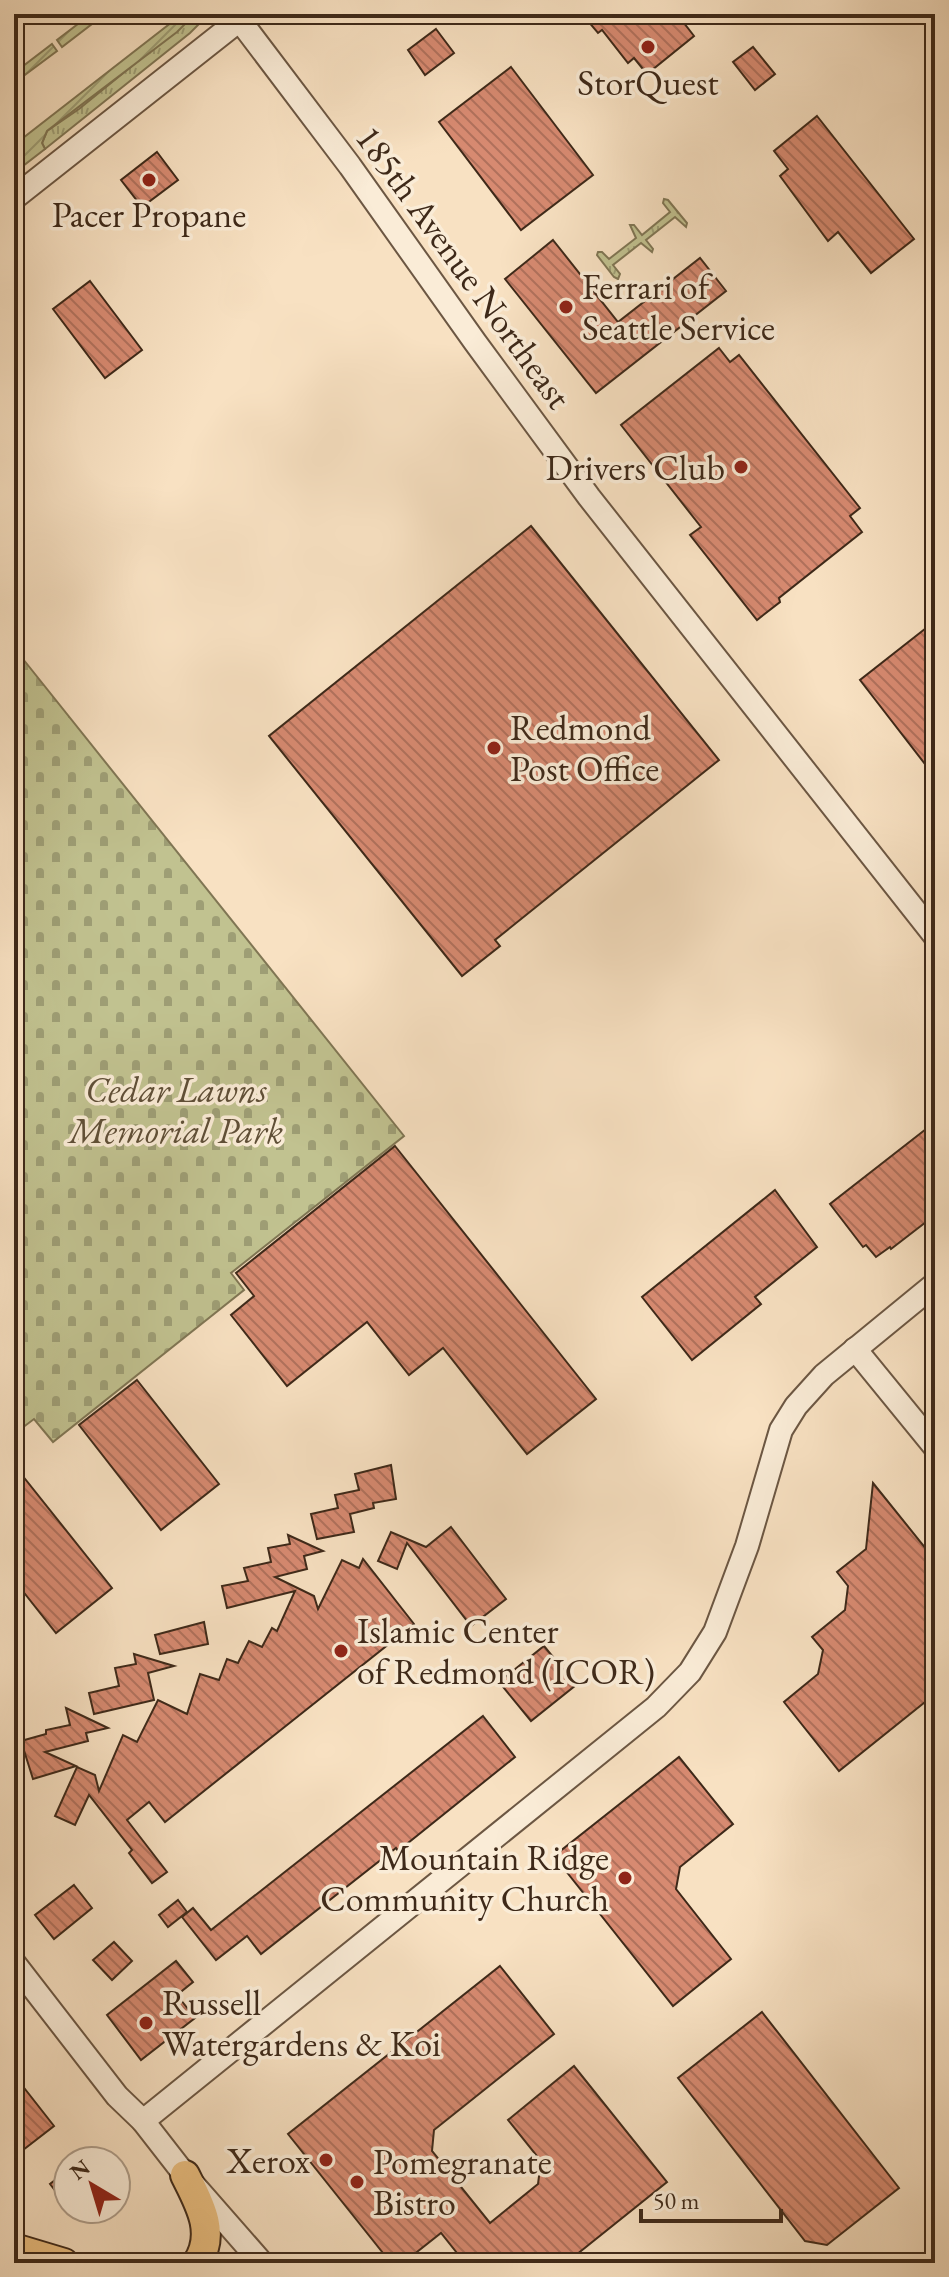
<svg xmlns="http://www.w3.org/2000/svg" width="949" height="2277" viewBox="0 0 949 2277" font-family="'EB Garamond',serif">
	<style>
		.grass { fill: url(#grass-tufts); stroke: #807654; stroke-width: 2 }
		.cemetery { fill: url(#cemetery-stones); stroke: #807654; stroke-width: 2 }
		.garden { fill: url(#garden-furrows); stroke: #807654; stroke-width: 2 }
		.building { fill: url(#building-back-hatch); stroke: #3e2919; stroke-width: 2 }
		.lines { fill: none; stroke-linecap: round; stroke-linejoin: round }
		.minor-casing { stroke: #6c5743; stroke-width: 26 }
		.major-casing { stroke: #3e2919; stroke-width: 32 }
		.minor { stroke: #faecd7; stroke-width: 22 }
		.major { stroke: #ecc081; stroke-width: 28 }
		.poi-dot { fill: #8f2418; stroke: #faecd7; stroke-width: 3 }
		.labels { text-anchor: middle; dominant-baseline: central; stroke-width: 7; stroke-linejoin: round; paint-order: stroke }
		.poi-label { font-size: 36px; fill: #3e2919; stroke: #faecd7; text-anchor: start }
		.street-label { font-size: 36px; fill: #3e2919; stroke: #faecd7 }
		.park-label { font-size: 36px; font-style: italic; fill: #5f4f37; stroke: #faecd7 }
	</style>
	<defs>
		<pattern id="grass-tufts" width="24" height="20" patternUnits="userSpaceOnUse" patternTransform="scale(2)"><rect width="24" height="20" fill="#c1c290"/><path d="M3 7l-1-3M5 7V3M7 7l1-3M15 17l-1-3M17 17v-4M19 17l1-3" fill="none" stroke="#9e9e75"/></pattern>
		<pattern id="cemetery-stones" width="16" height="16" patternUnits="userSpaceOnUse" patternTransform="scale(2)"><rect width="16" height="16" fill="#c1c290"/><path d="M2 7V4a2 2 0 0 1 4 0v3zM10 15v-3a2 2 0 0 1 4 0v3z" fill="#9e9e75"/></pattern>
		<pattern id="garden-furrows" width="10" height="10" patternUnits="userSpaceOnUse" patternTransform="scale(2)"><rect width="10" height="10" fill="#c1c290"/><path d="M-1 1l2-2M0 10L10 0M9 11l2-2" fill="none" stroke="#9e9e75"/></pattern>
		<pattern id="building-back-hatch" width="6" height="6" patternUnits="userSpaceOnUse" patternTransform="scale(2)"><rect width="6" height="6" fill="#d78a71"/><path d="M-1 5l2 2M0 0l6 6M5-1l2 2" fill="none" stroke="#b0715c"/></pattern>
	</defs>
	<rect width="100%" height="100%" fill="#f8e1c2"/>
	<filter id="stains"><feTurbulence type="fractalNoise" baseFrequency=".0025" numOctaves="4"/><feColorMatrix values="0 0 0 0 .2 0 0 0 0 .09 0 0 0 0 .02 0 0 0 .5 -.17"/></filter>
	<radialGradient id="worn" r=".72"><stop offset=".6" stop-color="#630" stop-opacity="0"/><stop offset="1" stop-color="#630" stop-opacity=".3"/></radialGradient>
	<g class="grass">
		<path d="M 191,14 L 203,14 L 200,23 L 190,33 L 45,149 L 42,143 L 47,131 L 79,109 L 191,18 Z"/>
		<path d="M 664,199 L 668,200 L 687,223 L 686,227 L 675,217 L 646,240 L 653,249 L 652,252 L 641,243 L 613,265 L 620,274 L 618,279 L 614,277 L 597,255 L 598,252 L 602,252 L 609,259 L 636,238 L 630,225 L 634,225 L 642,235 L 670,212 L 663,203 Z"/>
	</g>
	<path class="cemetery" d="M 19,654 L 404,1136 L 231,1273 L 244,1290 L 53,1442 L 34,1419 L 14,1434 L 14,658 Z"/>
	<g class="garden">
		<path d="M 91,14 L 105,14 L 62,47 L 57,40 Z"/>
		<path d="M 167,14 L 191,14 L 191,18 L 177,32 L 47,131 L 42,143 L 45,149 L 19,169 L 14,163 L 14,145 L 172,22 Z"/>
		<path d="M 52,44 L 57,51 L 14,83 L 14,73 Z"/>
	</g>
	<g class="building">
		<path d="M 582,14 L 695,14 L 684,23 L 694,36 L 647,74 L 634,58 L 628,63 L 602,30 L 598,33 Z"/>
		<path d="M 436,29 L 454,53 L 425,75 L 408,50 Z"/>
		<path d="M 753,47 L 775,74 L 755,90 L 733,62 Z"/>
		<path d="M 511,67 L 593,175 L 521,230 L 439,122 Z"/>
		<path d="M 817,116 L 914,239 L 871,273 L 838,232 L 828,241 L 780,176 L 788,169 L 774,151 Z"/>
		<path d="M 157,152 L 178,180 L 142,207 L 121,180 Z"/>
		<path d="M 553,240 L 618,322 L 700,258 L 726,291 L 596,393 L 505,279 Z"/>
		<path d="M 90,281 L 142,350 L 105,378 L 53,309 Z"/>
		<path d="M 719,348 L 730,362 L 739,355 L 860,508 L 850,516 L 862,532 L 779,598 L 780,602 L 757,620 L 690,535 L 701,527 L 621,425 Z"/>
		<path d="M 531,526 L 719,760 L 495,940 L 500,946 L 462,976 L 269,736 Z"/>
		<path d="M 935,621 L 935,777 L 860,680 Z"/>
		<path d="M 935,1122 L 935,1215 L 891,1249 L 890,1247 L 876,1257 L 866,1245 L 863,1247 L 830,1204 Z"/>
		<path d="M 395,1146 L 596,1399 L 527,1454 L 443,1348 L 409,1375 L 367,1322 L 287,1386 L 231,1315 L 254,1296 L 236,1273 Z"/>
		<path d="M 775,1190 L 817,1247 L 755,1297 L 761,1304 L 692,1360 L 642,1297 Z"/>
		<path d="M 137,1380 L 219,1484 L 161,1530 L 79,1425 Z"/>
		<path d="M 14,1465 L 112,1588 L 56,1633 L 14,1580 Z"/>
		<path d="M 391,1465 L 396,1499 L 373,1503 L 374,1508 L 350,1514 L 354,1532 L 317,1539 L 311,1514 L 338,1508 L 335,1495 L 359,1490 L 355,1474 Z"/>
		<path d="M 873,1483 L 935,1560 L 935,1694 L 839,1771 L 784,1702 L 818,1674 L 823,1650 L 812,1637 L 845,1610 L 848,1586 L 837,1572 L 866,1549 Z"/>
		<path d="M 451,1527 L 506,1599 L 471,1626 L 407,1543 L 397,1569 L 378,1561 L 391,1532 L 426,1547 Z"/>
		<path d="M 288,1535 L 323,1551 L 304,1556 L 307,1569 L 275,1577 L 314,1596 L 318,1609 L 342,1560 L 359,1568 L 363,1559 L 414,1624 L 165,1822 L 149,1802 L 127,1820 L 167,1872 L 152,1883 L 129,1853 L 132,1850 L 89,1795 L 75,1825 L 55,1816 L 77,1767 L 95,1775 L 99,1791 L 123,1735 L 137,1742 L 158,1700 L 187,1714 L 200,1674 L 219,1680 L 227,1659 L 238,1663 L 249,1641 L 262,1647 L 272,1628 L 277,1631 L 295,1591 L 227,1608 L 222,1586 L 248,1581 L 244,1568 L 271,1562 L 268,1548 L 290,1544 Z"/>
		<path d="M 204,1622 L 208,1644 L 160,1654 L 155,1635 Z"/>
		<path d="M 544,1646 L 576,1685 L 531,1721 L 499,1682 Z"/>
		<path d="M 134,1654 L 174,1666 L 148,1673 L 154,1700 L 94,1714 L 89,1693 L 119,1686 L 115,1668 L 136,1664 Z"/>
		<path d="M 66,1708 L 108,1728 L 86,1733 L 88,1741 L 45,1752 L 76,1766 L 33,1779 L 21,1741 L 46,1734 L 46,1730 L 70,1725 Z"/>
		<path d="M 483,1716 L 515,1757 L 398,1851 L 396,1848 L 261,1954 L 247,1936 L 216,1960 L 182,1917 L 193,1908 L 211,1930 Z"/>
		<path d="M 679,1757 L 733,1824 L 680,1867 L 676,1889 L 731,1959 L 673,2006 L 554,1856 Z"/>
		<path d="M 74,1885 L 92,1908 L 54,1939 L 35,1915 Z"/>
		<path d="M 178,1900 L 187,1912 L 168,1927 L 159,1915 Z"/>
		<path d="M 114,1942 L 132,1961 L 112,1980 L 93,1960 Z"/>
		<path d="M 176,1961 L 193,1982 L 177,1995 L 195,2018 L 141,2060 L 107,2015 Z"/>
		<path d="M 500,1966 L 554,2034 L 434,2130 L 432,2151 L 490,2223 L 538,2184 L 541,2161 L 508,2120 L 574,2066 L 667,2182 L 566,2263 L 465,2263 L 441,2233 L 403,2263 L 391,2263 L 288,2134 Z"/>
		<path d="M 762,2012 L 899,2188 L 827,2245 L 805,2241 L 678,2078 Z"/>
		<path d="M 14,2075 L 54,2126 L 14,2157 Z"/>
		<path d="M 68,2170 L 68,2207 L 50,2184 Z"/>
	</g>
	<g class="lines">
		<g class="minor-casing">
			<g id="minor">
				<path d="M 235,14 L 350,166 L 475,342 L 589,497 L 935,936"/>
				<path d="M 14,198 L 247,14"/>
				<path d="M 855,1349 L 935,1447"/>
				<path d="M 14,1963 L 117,2096 L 143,2121 L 185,2175 L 262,2263"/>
				<path d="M 143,2121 L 656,1707 L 690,1672 L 715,1632 L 747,1546 L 781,1430 L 796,1406 L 824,1375 L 935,1284"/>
			</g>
		</g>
		<g class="major-casing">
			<g id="major">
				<path d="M 185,2175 C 199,2203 217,2233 197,2263"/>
				<path d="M 14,2248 L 64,2263"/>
			</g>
		</g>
		<use href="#minor" class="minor"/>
		<use href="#major" class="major"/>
	</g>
	<g class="poi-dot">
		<circle cx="648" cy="47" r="8"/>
		<circle cx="149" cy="180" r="8"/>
		<circle cx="566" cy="307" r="8"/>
		<circle cx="741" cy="467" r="8"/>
		<circle cx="494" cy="748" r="8"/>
		<circle cx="341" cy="1651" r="8"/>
		<circle cx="625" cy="1878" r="8"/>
		<circle cx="146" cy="2023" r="8"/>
		<circle cx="326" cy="2160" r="8"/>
		<circle cx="357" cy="2182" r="8"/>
	</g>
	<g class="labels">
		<g class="poi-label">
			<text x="648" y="82" text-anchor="middle">StorQuest</text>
			<text x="149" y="214" text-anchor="middle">Pacer Propane</text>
			<text x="582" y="286">Ferrari of<tspan x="582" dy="41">Seattle Service</tspan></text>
			<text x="725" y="467" text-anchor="end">Drivers Club</text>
			<text x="510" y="727">Redmond<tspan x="510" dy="41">Post Office</tspan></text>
			<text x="357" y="1630">Islamic Center<tspan x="357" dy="41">of Redmond (ICOR)</tspan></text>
			<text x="609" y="1857" text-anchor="end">Mountain Ridge<tspan x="609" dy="41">Community Church</tspan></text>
			<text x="162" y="2002">Russell<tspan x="162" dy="41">Watergardens &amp; Koi</tspan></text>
			<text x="310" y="2160" text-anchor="end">Xerox</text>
			<text x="373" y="2161">Pomegranate<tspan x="373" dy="41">Bistro</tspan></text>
		</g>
		<g class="street-label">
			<text transform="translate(464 267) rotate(54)">185th Avenue Northeast</text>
		</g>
		<g class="park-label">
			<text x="176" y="1089">Cedar Lawns<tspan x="176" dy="41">Memorial Park</tspan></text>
		</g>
	</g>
	<rect width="949" height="2277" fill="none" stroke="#f8e1c2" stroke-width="48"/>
	<rect x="16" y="16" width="917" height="2245" fill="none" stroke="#3e2919" stroke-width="4"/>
	<rect x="24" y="24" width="901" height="2229" fill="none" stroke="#3e2919" stroke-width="2"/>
	<g transform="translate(92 2185) rotate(322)"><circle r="38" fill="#faecd7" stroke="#af9e8b" stroke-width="2"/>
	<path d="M0-6L14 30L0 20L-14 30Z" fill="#8f2418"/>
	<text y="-12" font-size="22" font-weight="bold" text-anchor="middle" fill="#3e2919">N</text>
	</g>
	<path d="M641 2209v12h140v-12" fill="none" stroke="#3e2919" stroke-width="4"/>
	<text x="653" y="2209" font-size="24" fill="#3e2919" stroke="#faecd7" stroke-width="6" paint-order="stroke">50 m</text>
	<rect width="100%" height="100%" filter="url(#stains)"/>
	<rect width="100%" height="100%" fill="url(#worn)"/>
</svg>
